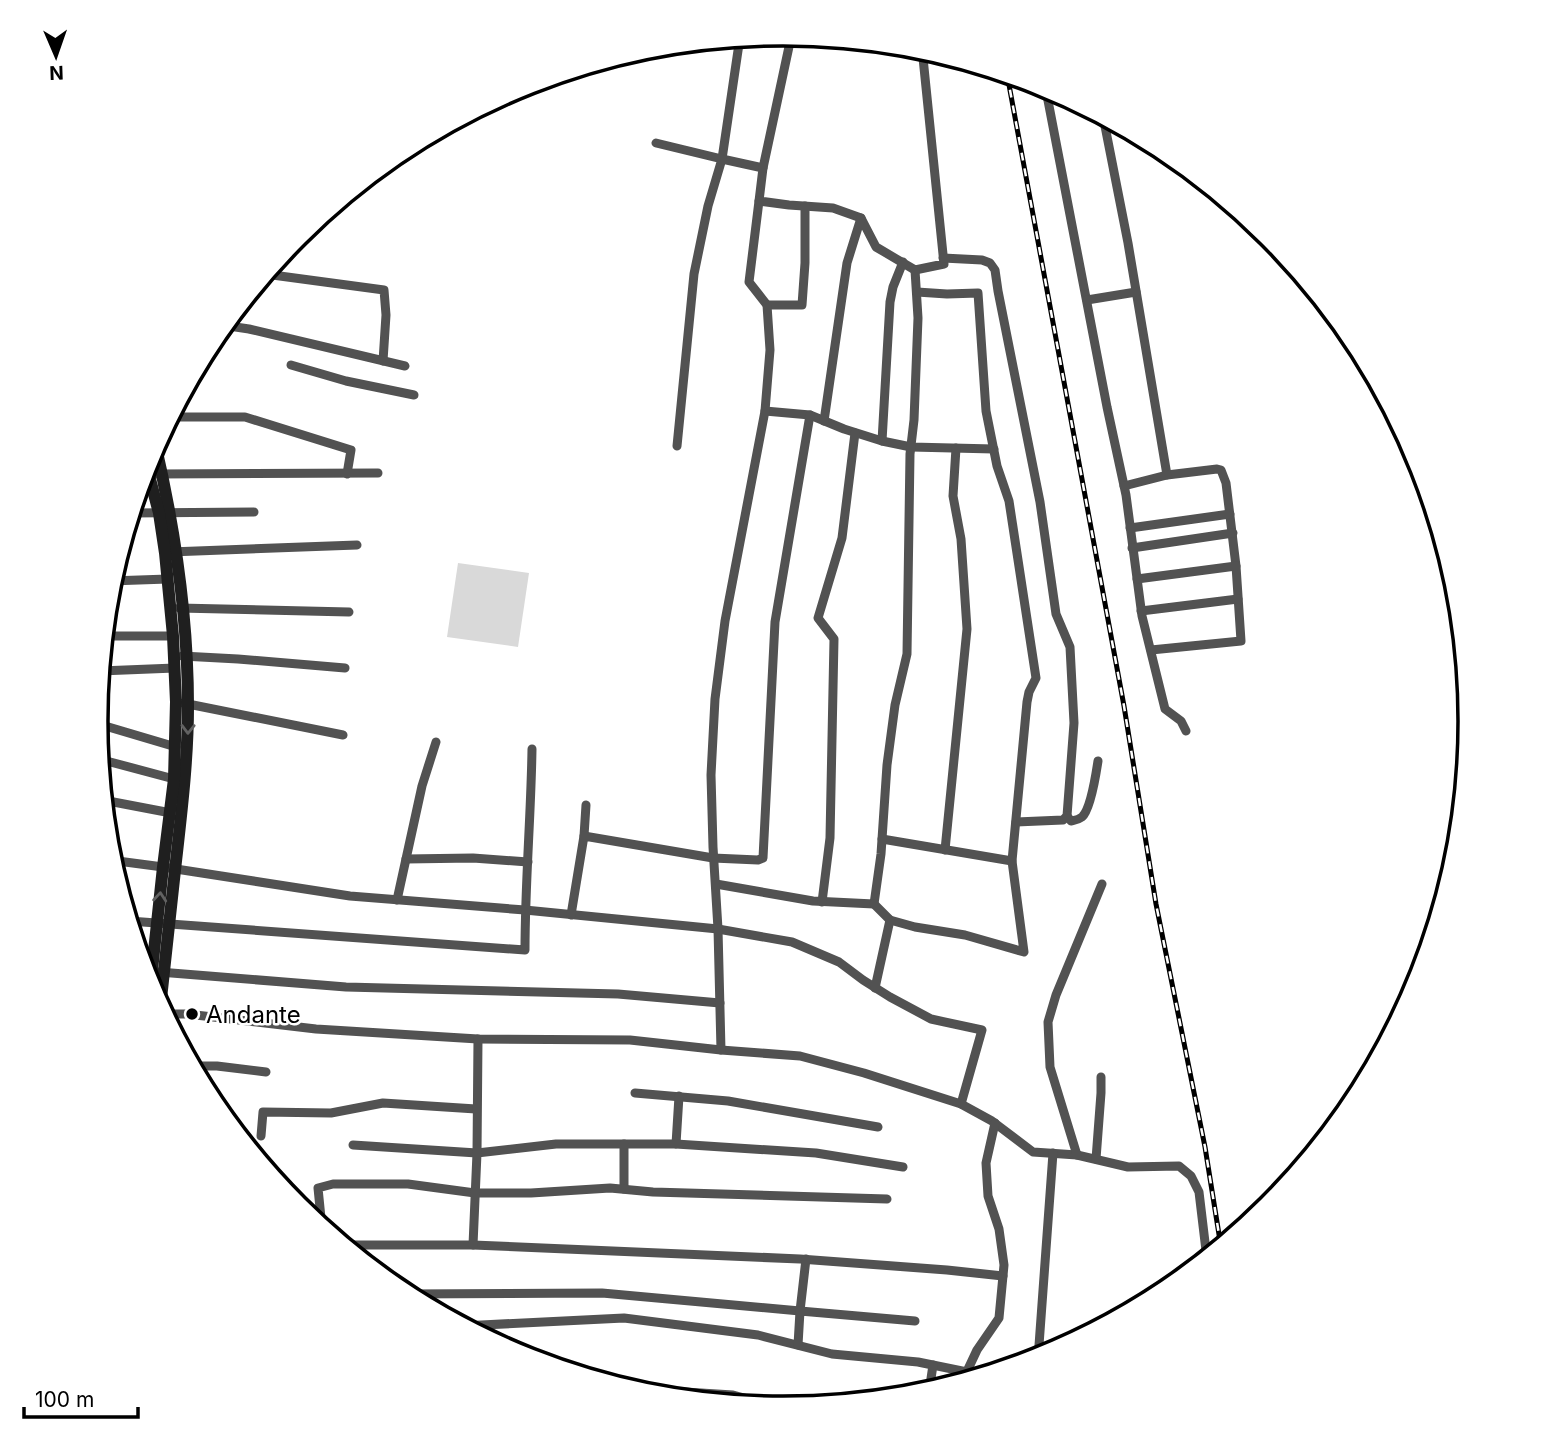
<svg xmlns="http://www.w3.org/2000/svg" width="1566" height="1442" viewBox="0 0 1566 1442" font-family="Inter,sans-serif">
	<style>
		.garden { fill: #d9d9d9 }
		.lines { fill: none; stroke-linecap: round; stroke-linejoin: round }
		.street { stroke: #525252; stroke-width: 9 }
		.secondary { stroke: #1f1f1f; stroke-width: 12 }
		.rail-casing { stroke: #000; stroke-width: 5 }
		.rail { stroke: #fff; stroke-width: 2.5; stroke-dasharray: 8; stroke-linecap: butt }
		.oneway { stroke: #626262 }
		.poi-dot { fill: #000; stroke: #fff; stroke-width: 2.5 }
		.labels { text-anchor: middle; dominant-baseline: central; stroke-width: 5; stroke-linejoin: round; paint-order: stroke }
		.poi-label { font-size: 24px; fill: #000; stroke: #fff; text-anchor: start }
		.rim { fill: none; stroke: #000; stroke-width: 3.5 }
	</style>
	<rect width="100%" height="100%" fill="#fff"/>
	<path class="garden" d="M 458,563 L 529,573 L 518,647 L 447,637 Z"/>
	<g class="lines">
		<g class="street">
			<path d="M 740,37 L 722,159 L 763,168 L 759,201 L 789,205 L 833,208 L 861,218 L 876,247 L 915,270 L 944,264 L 922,48"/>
			<path d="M 1045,85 L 1107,407 L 1126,495 L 1142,616 L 1165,709 L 1181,721 L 1186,731"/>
			<path d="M 1103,116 L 1128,243 L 1167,475 L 1217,469 L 1221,470 L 1226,483 L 1236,566 L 1241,641 L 1151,650"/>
			<path d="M 656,143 L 722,159 L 708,206 L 694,274 L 677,446"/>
			<path d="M 763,168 L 790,42 L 772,36 L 772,34"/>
			<path d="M 304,228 L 312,230 L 312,222"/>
			<path d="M 943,258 L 982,260 L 990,263 L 995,270 L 998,291 L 1040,502 L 1056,614 L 1070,647 L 1074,723 L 1067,816 L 1063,820 L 1016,822"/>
			<path d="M 265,274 L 384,290 L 386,315 L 383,361"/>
			<path d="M 1087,300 L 1136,292"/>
			<path d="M 767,305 L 802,305 L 805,263 L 805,206"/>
			<path d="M 222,325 L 249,329 L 405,366"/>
			<path d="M 291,365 L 346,381 L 414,395"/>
			<path d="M 765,411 L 810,415 L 844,429 L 882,441 L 911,447 L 994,449"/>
			<path d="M 169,417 L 245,417 L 351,450 L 347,474"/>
			<path d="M 824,421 L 847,263 L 861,218"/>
			<path d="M 882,441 L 890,302 L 893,287 L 903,262"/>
			<path d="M 156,474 L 378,473"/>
			<path d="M 1124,486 L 1167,475"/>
			<path d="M 131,513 L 254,512"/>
			<path d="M 1130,528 L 1230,514"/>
			<path d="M 1132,548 L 1233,533"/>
			<path d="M 170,552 L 357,545"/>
			<path d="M 1137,579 L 1236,566"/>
			<path d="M 110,581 L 168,579"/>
			<path d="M 179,608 L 349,612"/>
			<path d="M 1141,611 L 1238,599"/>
			<path d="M 104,636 L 173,636"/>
			<path d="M 182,656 L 238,659 L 345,668"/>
			<path d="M 100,671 L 175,668"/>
			<path d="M 183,703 L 343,735"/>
			<path d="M 95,723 L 176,747"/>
			<path d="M 99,759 L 174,779"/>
			<path d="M 103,800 L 171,813"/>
			<path d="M 1067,816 L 1071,821 C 1076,820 1078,820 1082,817 C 1091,809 1096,774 1098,761"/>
			<path d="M 584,836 L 586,805"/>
			<path d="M 882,839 L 1012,861"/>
			<path d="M 945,850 L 967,629 L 961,539 L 953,496 L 956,448"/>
			<path d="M 406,859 L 473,858 L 528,862"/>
			<path d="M 110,860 L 163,867 L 350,896 L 525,910 L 718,929 L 792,942 L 839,962 L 863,980 L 890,997 L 931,1019 L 982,1030 L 961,1104"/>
			<path d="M 716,884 L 813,901 L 874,904 L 881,854 L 887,765 L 895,705 L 907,654 L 910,454 L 914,420 L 918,318 L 915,270"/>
			<path d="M 397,900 L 422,786 L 436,742"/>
			<path d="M 822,902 L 830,838 L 834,639 L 818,618 L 842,538 L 855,433"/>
			<path d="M 874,904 L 890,920 L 915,927 L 965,935 L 1024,952 L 1012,861 L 1027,702 L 1029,692 L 1036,678 L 1009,501 L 997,466 L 986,411 L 978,293 L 947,294 L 917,292"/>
			<path d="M 571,915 L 584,836 L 713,858 L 758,860 L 763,858 L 775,622 L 810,415"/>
			<path d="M 129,921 L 525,950 C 525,883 531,816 532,749"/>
			<path d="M 159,972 L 346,987 L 618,994 L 720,1003"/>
			<path d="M 875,988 L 890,920"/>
			<path d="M 164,1014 L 187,1014 L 316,1029 L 478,1039 L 630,1040 L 721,1050 L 800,1056 L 864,1073 L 961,1104 L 992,1121 L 1033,1152 L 1077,1155 L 1128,1167 L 1179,1166 L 1191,1176 L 1199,1192 L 1207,1259"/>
			<path d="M 721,1050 L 718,929 L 713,847 L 711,775 L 715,699 L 725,621 L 765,411 L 770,350 L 767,305 L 749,282 L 759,201"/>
			<path d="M 191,1066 L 217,1066 L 266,1072"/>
			<path d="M 635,1093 L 728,1101 L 878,1127"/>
			<path d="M 261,1136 L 263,1112 L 331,1113 L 383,1103 L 476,1109"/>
			<path d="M 676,1144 L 679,1096"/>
			<path d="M 353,1145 L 477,1153 L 556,1144 L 676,1144 L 816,1153 L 903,1167"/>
			<path d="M 1077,1155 L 1050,1067 L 1048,1022 L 1056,995 L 1102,884"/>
			<path d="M 1096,1159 L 1101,1093 L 1101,1077"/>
			<path d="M 624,1189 L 624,1144"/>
			<path d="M 322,1228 L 318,1188 L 333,1184 L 408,1184 L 475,1193 L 531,1193 L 610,1188 L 653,1192 L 887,1199"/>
			<path d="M 342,1245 L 473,1245 L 800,1259 L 947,1270 L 1003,1276"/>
			<path d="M 473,1245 L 477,1153 L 478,1039"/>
			<path d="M 402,1294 L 602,1293 L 800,1311 L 806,1259"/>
			<path d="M 462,1326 L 624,1318 L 758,1335 L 832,1354 L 918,1362 L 967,1372"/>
			<path d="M 798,1345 L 800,1311 L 915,1321"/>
			<path d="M 1038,1359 L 1053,1153"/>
			<path d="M 962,1382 L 977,1350 L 999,1318 L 1004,1265 L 999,1229 L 988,1196 L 986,1163 L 995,1123"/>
			<path d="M 929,1392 L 933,1365"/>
			<path d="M 652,1396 L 685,1392 L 733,1395 L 785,1409"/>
		</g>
		<g class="secondary">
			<path d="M 155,443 C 175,529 188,618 188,706 C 188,761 181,816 175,870 C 170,916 165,962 160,1008"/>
			<path d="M 146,464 L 159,513 L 165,553 L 173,636 L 176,702 L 174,779 L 163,867 L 150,989"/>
		</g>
		<g class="rail-casing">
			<path id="rail" d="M 1007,74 L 1124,706 L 1156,904 L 1205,1147 L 1221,1247"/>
		</g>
		<use href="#rail" class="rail"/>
	</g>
	<defs><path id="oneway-chevron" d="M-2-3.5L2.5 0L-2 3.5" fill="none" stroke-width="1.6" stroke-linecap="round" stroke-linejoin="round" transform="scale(1.75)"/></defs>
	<g class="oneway">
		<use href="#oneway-chevron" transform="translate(188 729) rotate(91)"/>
		<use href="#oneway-chevron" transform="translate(160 897) rotate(-85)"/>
	</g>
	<circle class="poi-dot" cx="192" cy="1014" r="7"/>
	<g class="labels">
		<g class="poi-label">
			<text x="206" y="1014">Andante</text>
		</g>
	</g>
	<path d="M0 0H1566V1442H0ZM108 721a675 675 0 1 1 1350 0a675 675 0 1 1-1350 0Z" fill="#fff" fill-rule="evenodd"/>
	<path class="rim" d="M108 721a675 675 0 1 1 1350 0a675 675 0 1 1-1350 0Z"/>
	<g transform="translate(56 56) rotate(178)" stroke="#ffffff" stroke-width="5" paint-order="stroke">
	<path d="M0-5L12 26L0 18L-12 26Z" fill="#000000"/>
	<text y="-10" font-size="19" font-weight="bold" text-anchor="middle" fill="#000000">N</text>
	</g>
	<path d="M24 1407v10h114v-10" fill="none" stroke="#000000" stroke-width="3.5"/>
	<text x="35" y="1407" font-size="21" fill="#000000" stroke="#ffffff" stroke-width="5" paint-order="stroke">100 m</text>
</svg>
